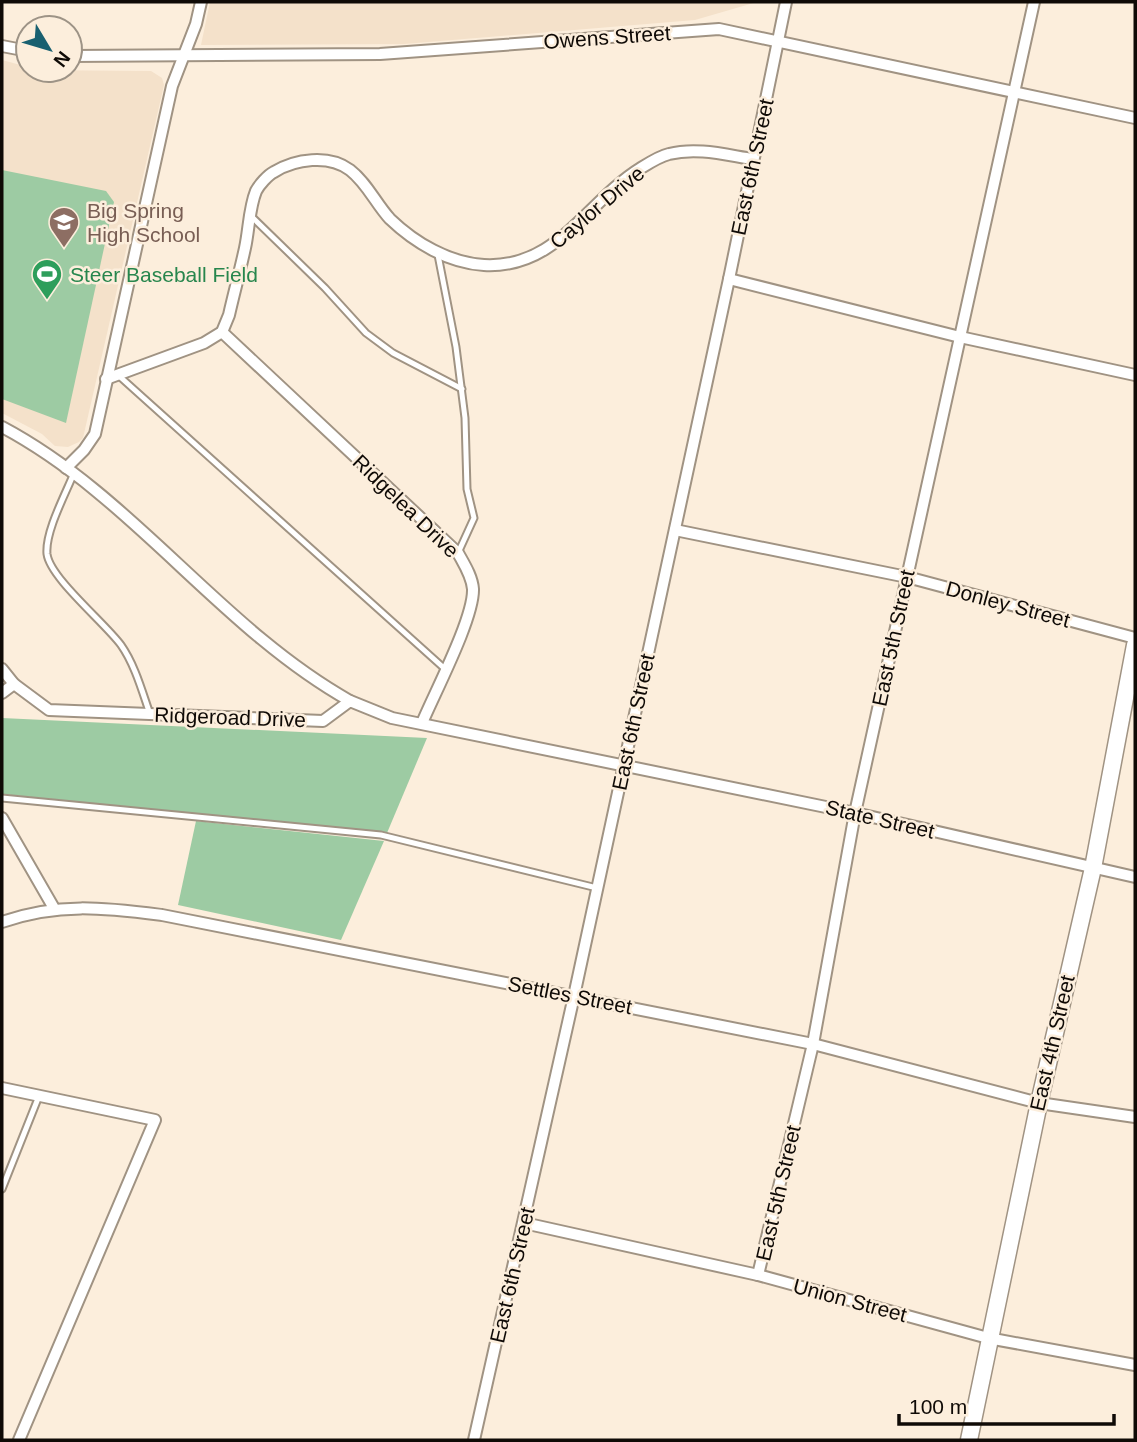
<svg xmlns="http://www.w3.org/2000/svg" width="1137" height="1442" viewBox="0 0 1137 1442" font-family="Helvetica,sans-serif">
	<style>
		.built { fill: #f4e1ca }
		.green { fill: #9dcba3 }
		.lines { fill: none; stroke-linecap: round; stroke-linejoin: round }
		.service-casing { stroke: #a09383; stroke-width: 9 }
		.minor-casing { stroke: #a09383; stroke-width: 14 }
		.secondary-casing { stroke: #a09383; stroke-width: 19 }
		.service { stroke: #fff; stroke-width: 5 }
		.minor { stroke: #fff; stroke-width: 10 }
		.secondary { stroke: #fff; stroke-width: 16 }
		.labels { text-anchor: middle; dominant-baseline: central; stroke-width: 5; stroke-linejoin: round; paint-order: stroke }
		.street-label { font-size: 21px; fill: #0f0a06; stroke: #fceedc }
		.education-label { font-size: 21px; fill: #785e54; stroke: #fceedc; text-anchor: start }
		.leisure-label { font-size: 21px; fill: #27864d; stroke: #fceedc; text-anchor: start }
	</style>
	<rect width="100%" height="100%" fill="#fceedc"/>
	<g class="built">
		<path d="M 210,2 L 757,2 L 695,20 L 404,44 L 201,45 Z"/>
		<path d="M 2,60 L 28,67 L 28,70 L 151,71 L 162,78 L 164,85 L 83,438 L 79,442 L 68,447 L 55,446 L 42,434 L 2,413 Z"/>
	</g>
	<g class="green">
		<path d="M 2,170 L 106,191 L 114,202 L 66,423 L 2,399 Z"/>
		<path d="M 2,718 L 427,738 L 387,833 L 2,794 Z"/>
		<path d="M 196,821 L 384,841 L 341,940 L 178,905 Z"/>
	</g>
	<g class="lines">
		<g class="service-casing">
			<g id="service">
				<path d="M 250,215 L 325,288 L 366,333 L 393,353 L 462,389"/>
				<path d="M 438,255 L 456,347 L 465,418 L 467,489 L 474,518 L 458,553"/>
				<path d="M 118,375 L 445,669"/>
				<path d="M 74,473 C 65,495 45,532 47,554 C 50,578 105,623 121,645 C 135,665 142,691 150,714"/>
				<path d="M 2,798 L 381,835 L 597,888"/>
				<path d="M 2,1189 L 39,1096"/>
			</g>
		</g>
		<g class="minor-casing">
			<g id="minor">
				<path d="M 2,46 L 28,51"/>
				<path d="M 70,56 L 380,54 L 719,29 L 1135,118"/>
				<path d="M 729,279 L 960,337 L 1135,375"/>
				<path d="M 222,332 L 458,553 C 464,564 472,576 473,589 C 474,618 435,692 422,723"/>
				<path d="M 106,379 L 204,343 L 222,332 L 229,315 C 234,293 240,271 245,248 C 249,230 249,208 256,191 C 259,185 268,175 274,172 C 295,159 329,154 350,170 C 367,183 376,204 390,219 C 415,243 449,263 484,265 C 557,269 586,202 641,168 C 649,163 660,156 669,154 C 697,147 726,155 753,159"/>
				<path d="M 2,427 C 134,497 220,628 350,701"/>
				<path d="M 66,468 L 84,450 L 95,434 L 172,86 L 196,24 L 201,2"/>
				<path d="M 675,530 L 907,577 L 1135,638"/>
				<path d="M 2,669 L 14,684 L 49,710 L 323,721 L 350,701 L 392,718 L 855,813 L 1135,877"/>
				<path d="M 2,693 L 14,684"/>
				<path d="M 2,818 L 55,910"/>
				<path d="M 2,922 C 58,902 105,908 162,915 L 813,1044 L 1039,1103 L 1135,1117"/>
				<path d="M 2,1088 L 155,1120 L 19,1440"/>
				<path d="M 524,1223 L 758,1275 L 988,1338 L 1135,1365"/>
				<path d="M 758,1275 L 813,1044 L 855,813 L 1034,2"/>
				<path d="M 474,1440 L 574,996 L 729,279 L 786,2"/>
			</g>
		</g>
		<g class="secondary-casing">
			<path id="secondary" d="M 969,1440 L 1039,1103 L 1093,868 L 1135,645"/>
		</g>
		<use href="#service" class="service"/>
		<use href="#minor" class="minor"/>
		<use href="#secondary" class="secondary"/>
	</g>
	<defs>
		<g id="school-pin" transform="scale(1.575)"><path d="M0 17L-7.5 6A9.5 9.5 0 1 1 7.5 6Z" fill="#8d6e63" stroke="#fceedc"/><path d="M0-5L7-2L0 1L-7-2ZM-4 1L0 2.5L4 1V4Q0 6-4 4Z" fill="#fff"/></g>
		<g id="stadium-pin" transform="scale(1.575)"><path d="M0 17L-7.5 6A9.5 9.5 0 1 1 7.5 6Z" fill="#2e9e5b" stroke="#fceedc"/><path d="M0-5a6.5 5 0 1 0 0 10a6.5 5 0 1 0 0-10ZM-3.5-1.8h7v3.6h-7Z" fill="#fff"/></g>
	</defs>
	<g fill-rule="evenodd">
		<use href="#school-pin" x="64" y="222"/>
		<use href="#stadium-pin" x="47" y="274"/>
	</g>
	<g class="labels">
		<g class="street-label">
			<text transform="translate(607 37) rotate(-4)">Owens Street</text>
			<text transform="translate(752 167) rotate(-78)">East 6th Street</text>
			<text transform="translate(597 207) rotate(-40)">Caylor Drive</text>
			<text transform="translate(406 506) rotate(44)">Ridgelea Drive</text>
			<text transform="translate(1008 604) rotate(15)">Donley Street</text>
			<text transform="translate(893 638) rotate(-78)">East 5th Street</text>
			<text transform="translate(230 717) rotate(2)">Ridgeroad Drive</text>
			<text transform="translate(633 722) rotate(-78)">East 6th Street</text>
			<text transform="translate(880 819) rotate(13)">State Street</text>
			<text transform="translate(570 995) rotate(11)">Settles Street</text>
			<text transform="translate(1052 1043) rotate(-77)">East 4th Street</text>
			<text transform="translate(778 1193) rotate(-77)">East 5th Street</text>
			<text transform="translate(512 1275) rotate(-77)">East 6th Street</text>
			<text transform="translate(850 1300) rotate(15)">Union Street</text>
		</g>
		<g class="education-label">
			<text x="87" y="210">Big Spring<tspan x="87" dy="24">High School</tspan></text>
		</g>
		<g class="leisure-label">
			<text x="70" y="274">Steer Baseball Field</text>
		</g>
	</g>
	<rect width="1137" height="1442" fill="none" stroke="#0f0a06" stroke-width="7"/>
	<g transform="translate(49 49) rotate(128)"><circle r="33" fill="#fceedc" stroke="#9d9386" stroke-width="2"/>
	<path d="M0-5L12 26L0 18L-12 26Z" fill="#196070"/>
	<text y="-10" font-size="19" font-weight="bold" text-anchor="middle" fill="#0f0a06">N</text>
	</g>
	<path d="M899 1414v10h215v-10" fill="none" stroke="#0f0a06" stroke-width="3.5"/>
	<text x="909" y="1414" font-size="21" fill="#0f0a06" stroke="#fceedc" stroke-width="5" paint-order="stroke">100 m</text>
</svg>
